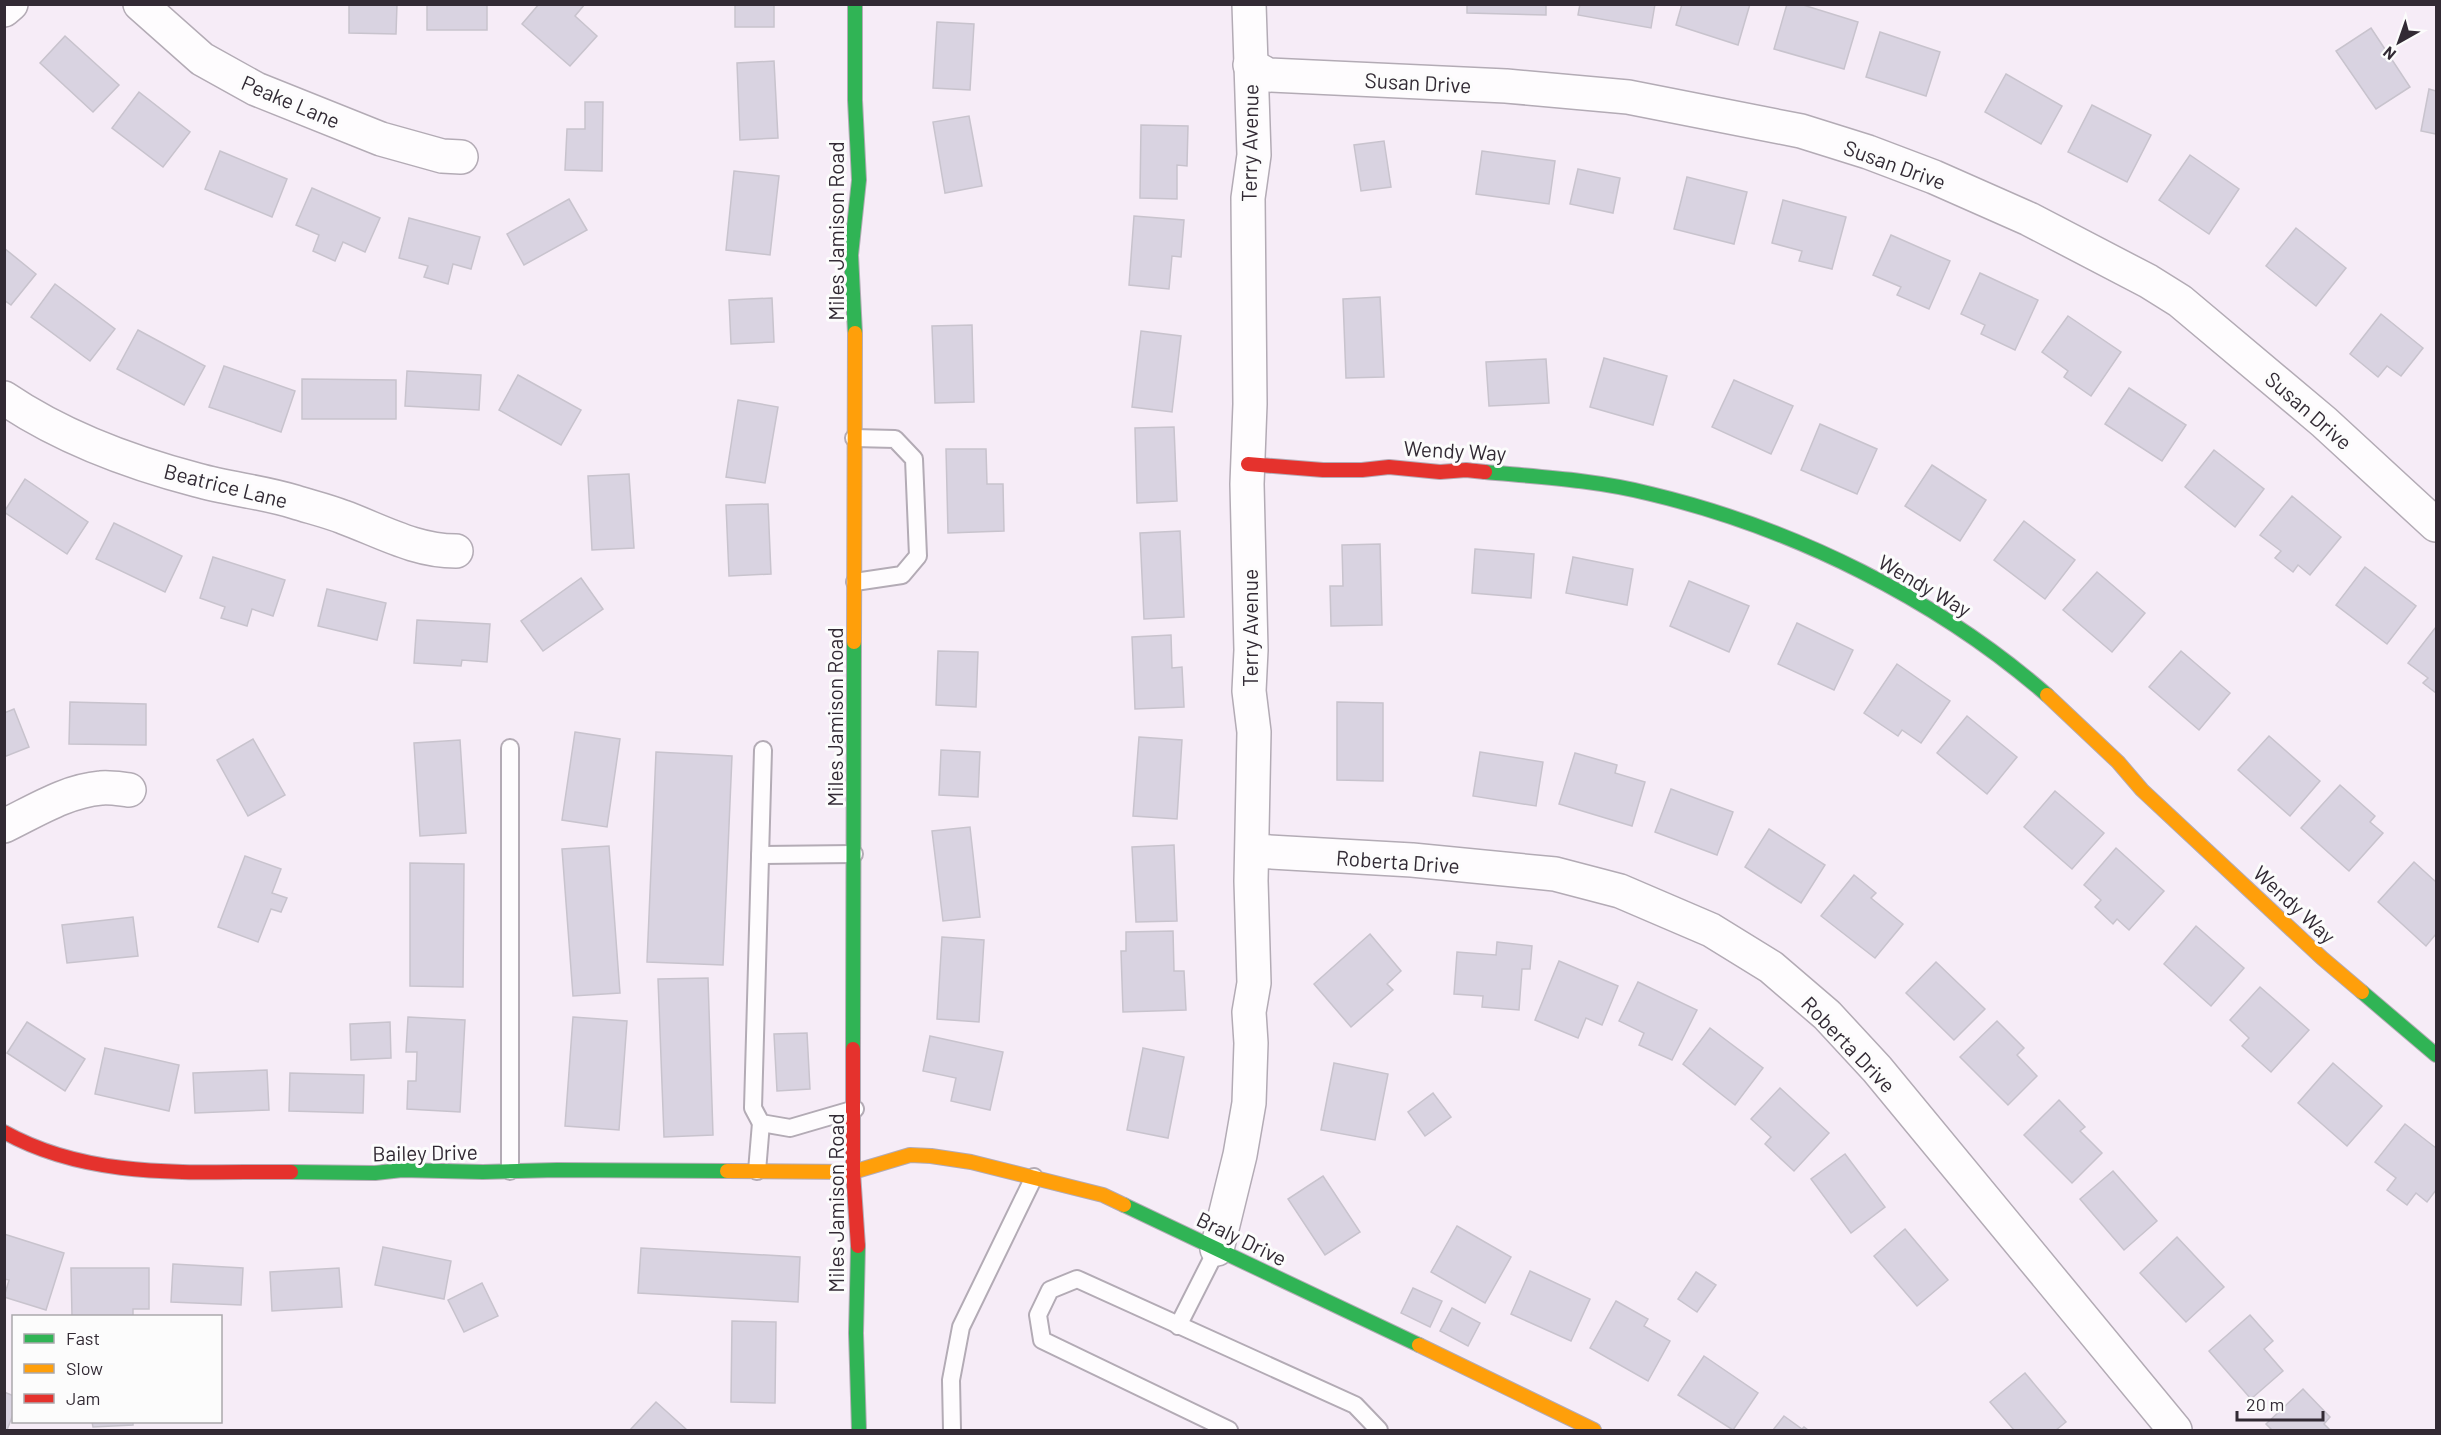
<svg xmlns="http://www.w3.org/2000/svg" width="2441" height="1435" viewBox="0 0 2441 1435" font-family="Barlow,sans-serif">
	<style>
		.building { fill: #d9d3e1; stroke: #c8c3cd; stroke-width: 1.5 }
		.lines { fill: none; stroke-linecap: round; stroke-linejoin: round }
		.lane-casing { stroke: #b3abb5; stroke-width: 20 }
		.street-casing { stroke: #b3abb5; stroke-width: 36 }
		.fast-casing { stroke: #b3abb5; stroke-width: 16 }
		.slow-casing { stroke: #b3abb5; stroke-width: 16 }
		.jam-casing { stroke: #b3abb5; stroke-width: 16 }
		.lane { stroke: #fefcfe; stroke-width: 16 }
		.street { stroke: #fefcfe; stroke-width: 33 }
		.fast { stroke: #30b455; stroke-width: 14 }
		.slow { stroke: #ff9f0a; stroke-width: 14 }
		.jam { stroke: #e5322d; stroke-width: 14 }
		.labels { text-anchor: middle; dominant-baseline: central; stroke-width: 6; stroke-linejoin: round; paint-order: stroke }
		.street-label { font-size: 21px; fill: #322a34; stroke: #fcfcfc }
	</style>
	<rect width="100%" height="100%" fill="#f6ecf7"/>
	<g class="building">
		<path d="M 349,4 L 397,4 L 396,34 L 349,33 Z"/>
		<rect x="427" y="4" width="60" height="26"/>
		<path d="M 539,4 L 585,4 L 575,16 L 597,36 L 570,66 L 522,24 Z"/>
		<rect x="735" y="4" width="39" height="23"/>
		<path d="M 1467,4 L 1546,4 L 1546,15 L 1467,13 Z"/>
		<path d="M 1580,4 L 1655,4 L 1651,28 L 1578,15 Z"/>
		<path d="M 1682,4 L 1750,4 L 1738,45 L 1676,25 Z"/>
		<path d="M 1787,4 L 1800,4 L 1858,22 L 1844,69 L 1774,49 Z"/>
		<path d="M 937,22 L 974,24 L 970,90 L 933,88 Z"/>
		<path d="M 2371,28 L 2410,87 L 2376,109 L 2336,51 Z"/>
		<path d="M 1880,32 L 1940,52 L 1926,96 L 1866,77 Z"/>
		<path d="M 65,36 L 119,85 L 93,112 L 40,63 Z"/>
		<path d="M 774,61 L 778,138 L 740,140 L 737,63 Z"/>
		<path d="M 2006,74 L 2062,106 L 2041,144 L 1985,112 Z"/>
		<path d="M 2429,89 L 2436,91 L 2436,134 L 2421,131 Z"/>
		<path d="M 139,92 L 190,132 L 163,167 L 112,128 Z"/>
		<path d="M 585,102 L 603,102 L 602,171 L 565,170 L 567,129 L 585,129 Z"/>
		<path d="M 2092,105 L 2151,135 L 2127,182 L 2068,152 Z"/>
		<path d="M 969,116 L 982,186 L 945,193 L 933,122 Z"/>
		<path d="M 1141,125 L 1188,126 L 1187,166 L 1177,165 L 1177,199 L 1140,198 Z"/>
		<path d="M 1384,141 L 1391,187 L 1361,191 L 1354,145 Z"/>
		<path d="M 220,151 L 287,179 L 272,217 L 205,189 Z"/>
		<path d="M 1482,151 L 1555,161 L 1549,204 L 1476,194 Z"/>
		<path d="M 2190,155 L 2239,189 L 2209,234 L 2159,200 Z"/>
		<path d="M 1578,169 L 1620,178 L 1613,213 L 1570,204 Z"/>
		<path d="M 734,171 L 779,176 L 770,255 L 726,250 Z"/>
		<path d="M 1687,177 L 1747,192 L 1734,244 L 1674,229 Z"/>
		<path d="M 312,188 L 380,218 L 365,252 L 343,242 L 335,261 L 313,251 L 319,235 L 296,225 Z"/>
		<path d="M 569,199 L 587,230 L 524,265 L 507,234 Z"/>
		<path d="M 1783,200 L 1846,217 L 1832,269 L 1799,261 L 1802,251 L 1772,243 Z"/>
		<path d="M 1134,216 L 1184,220 L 1181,257 L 1172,256 L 1169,289 L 1129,285 Z"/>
		<path d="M 409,218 L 480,237 L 471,269 L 453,264 L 448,284 L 424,277 L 428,266 L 399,258 Z"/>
		<path d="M 2296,228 L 2346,268 L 2316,306 L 2266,266 Z"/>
		<path d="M 1891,235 L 1950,261 L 1929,309 L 1897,295 L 1901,287 L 1873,275 Z"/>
		<path d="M 4,248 L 36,274 L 11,305 L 4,300 Z"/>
		<path d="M 1980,273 L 2038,300 L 2015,350 L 1981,334 L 1985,325 L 1961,314 Z"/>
		<path d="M 55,284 L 115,329 L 90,361 L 31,317 Z"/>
		<path d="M 1380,297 L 1384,377 L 1346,378 L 1343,299 Z"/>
		<path d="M 772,298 L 774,342 L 731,344 L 729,300 Z"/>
		<path d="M 2381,314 L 2423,348 L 2401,376 L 2387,366 L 2378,377 L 2350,354 Z"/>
		<path d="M 2068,316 L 2121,352 L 2091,396 L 2064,377 L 2068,371 L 2042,352 Z"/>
		<path d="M 972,325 L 974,402 L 935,403 L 932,326 Z"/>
		<path d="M 138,330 L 205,366 L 184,405 L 117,369 Z"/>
		<path d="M 1141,331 L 1181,336 L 1172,412 L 1132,407 Z"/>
		<path d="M 1604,358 L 1667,376 L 1653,425 L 1590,407 Z"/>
		<path d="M 1546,359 L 1549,403 L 1489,406 L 1486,362 Z"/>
		<path d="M 224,366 L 295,391 L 281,432 L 209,407 Z"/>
		<path d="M 407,371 L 481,375 L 479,410 L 405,406 Z"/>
		<path d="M 518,375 L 581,410 L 561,445 L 499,410 Z"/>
		<path d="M 302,379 L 396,380 L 396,419 L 302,419 Z"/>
		<path d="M 1734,380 L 1793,406 L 1771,454 L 1712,427 Z"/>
		<path d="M 2129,388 L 2186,425 L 2162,461 L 2105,424 Z"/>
		<path d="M 738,400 L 778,407 L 765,483 L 726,477 Z"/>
		<path d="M 1820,424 L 1877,449 L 1857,494 L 1801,470 Z"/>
		<path d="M 1174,427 L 1177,501 L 1137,503 L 1135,428 Z"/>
		<path d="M 946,449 L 986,449 L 987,484 L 1003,484 L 1004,531 L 948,533 Z"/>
		<path d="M 2214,450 L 2264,489 L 2235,527 L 2185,487 Z"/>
		<path d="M 1932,465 L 1986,500 L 1960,541 L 1905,506 Z"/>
		<path d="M 629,474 L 634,548 L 592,550 L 588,476 Z"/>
		<path d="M 25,479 L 88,522 L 67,554 L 4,512 Z"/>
		<path d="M 2292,496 L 2341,537 L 2310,575 L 2298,565 L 2293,572 L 2275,558 L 2281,551 L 2260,535 Z"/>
		<path d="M 768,504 L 771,574 L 729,576 L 726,505 Z"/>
		<path d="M 2024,521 L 2075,560 L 2045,599 L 1994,560 Z"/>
		<path d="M 114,523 L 182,556 L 165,592 L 96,559 Z"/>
		<path d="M 1180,531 L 1184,617 L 1144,619 L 1140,533 Z"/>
		<path d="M 1380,544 L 1382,625 L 1331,626 L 1330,586 L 1343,586 L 1342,545 Z"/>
		<path d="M 1475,549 L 1534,554 L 1531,598 L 1472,593 Z"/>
		<path d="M 213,557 L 285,580 L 273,616 L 252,609 L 247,626 L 221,618 L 225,607 L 200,598 Z"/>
		<path d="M 1573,557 L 1633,569 L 1627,605 L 1566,593 Z"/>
		<path d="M 2365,567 L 2416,606 L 2387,644 L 2336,605 Z"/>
		<path d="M 2097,572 L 2145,613 L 2112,652 L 2063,610 Z"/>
		<path d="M 581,578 L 603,609 L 543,651 L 521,621 Z"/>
		<path d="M 1689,581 L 1749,606 L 1729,652 L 1670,626 Z"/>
		<path d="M 327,589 L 386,603 L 377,640 L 318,626 Z"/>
		<path d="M 417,620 L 490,624 L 487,662 L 462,660 L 461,666 L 414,663 Z"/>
		<path d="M 1797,623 L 1853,650 L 1834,690 L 1778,664 Z"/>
		<path d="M 2436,627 L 2436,693 L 2423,683 L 2428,678 L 2408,663 Z"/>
		<path d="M 1171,635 L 1172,668 L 1182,667 L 1184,707 L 1135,709 L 1132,637 Z"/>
		<path d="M 938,651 L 978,652 L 976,707 L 936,705 Z"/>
		<path d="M 2181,651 L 2230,693 L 2199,730 L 2149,687 Z"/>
		<path d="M 1897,664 L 1950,701 L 1921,743 L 1902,730 L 1898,736 L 1864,713 Z"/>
		<path d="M 70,702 L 146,704 L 146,745 L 69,744 Z"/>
		<path d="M 1337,702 L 1383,703 L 1383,781 L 1337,780 Z"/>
		<path d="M 14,709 L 29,747 L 4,757 L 4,713 Z"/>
		<path d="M 1967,716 L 2017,757 L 1987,794 L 1937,753 Z"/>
		<path d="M 575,732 L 620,739 L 607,827 L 562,820 Z"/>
		<path d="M 2269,736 L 2320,781 L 2290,816 L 2238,770 Z"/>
		<path d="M 1139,737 L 1182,740 L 1177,819 L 1133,816 Z"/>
		<path d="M 253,739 L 285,795 L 248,816 L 217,760 Z"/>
		<path d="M 460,740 L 466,833 L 420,836 L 414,743 Z"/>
		<path d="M 941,750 L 980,752 L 978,797 L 939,795 Z"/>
		<path d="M 656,752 L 732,756 L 723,965 L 647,962 Z"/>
		<path d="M 1480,752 L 1543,762 L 1536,806 L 1473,796 Z"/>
		<path d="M 1575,753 L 1617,765 L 1615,773 L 1645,782 L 1632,826 L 1559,804 Z"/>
		<path d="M 2340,785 L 2375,816 L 2370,822 L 2383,833 L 2349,871 L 2301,828 Z"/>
		<path d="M 1671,789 L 1733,812 L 1717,855 L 1655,832 Z"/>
		<path d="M 2055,791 L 2104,833 L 2072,869 L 2024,827 Z"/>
		<path d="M 970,827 L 980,917 L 943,921 L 932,831 Z"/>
		<path d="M 1769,829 L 1825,865 L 1801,903 L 1745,867 Z"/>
		<path d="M 1174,845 L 1177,921 L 1136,922 L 1132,847 Z"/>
		<path d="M 609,846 L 620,993 L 573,996 L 562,849 Z"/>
		<path d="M 2116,848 L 2164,891 L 2129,930 L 2117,919 L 2113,924 L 2095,907 L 2101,900 L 2084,885 Z"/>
		<path d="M 245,856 L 281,869 L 272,893 L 287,898 L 281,912 L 271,909 L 258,942 L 218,927 Z"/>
		<path d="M 2414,862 L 2436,882 L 2436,934 L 2426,946 L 2378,902 Z"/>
		<path d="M 410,863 L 464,864 L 463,987 L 410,986 Z"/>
		<path d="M 1854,875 L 1876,893 L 1871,898 L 1903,924 L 1875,958 L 1821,916 Z"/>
		<path d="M 133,917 L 138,956 L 67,963 L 62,925 Z"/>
		<path d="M 2196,926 L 2244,968 L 2211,1006 L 2164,964 Z"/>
		<path d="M 1173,931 L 1174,971 L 1184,971 L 1186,1010 L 1123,1012 L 1121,951 L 1126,951 L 1126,932 Z"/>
		<path d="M 1370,934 L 1401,971 L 1387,984 L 1393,990 L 1351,1027 L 1314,984 Z"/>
		<path d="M 942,937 L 984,940 L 979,1022 L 937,1019 Z"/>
		<path d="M 1497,942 L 1532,946 L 1530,969 L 1522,969 L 1519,1010 L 1482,1007 L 1483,996 L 1454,994 L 1457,952 L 1496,955 Z"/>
		<path d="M 1559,961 L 1618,986 L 1602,1025 L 1586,1018 L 1578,1038 L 1535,1020 Z"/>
		<path d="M 1936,962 L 1985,1009 L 1954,1040 L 1906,993 Z"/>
		<path d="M 708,978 L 713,1135 L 664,1137 L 658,979 Z"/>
		<path d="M 1638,982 L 1697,1010 L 1672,1060 L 1639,1045 L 1644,1033 L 1619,1021 Z"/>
		<path d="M 2260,987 L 2309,1030 L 2271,1072 L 2242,1046 L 2249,1038 L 2230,1020 Z"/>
		<path d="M 408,1017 L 465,1020 L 460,1112 L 407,1109 L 408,1081 L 416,1081 L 417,1052 L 406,1052 Z"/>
		<path d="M 573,1017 L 627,1021 L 619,1130 L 565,1126 Z"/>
		<path d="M 1997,1021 L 2024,1048 L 2017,1055 L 2037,1076 L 2008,1105 L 1960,1057 Z"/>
		<path d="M 27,1022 L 85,1059 L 65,1091 L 7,1053 Z"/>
		<path d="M 390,1022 L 391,1058 L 351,1060 L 350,1024 Z"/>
		<path d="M 1710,1028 L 1763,1068 L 1735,1105 L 1683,1064 Z"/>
		<path d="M 807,1033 L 810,1089 L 777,1091 L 774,1034 Z"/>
		<path d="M 930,1036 L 1003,1052 L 990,1110 L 951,1101 L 956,1078 L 923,1071 Z"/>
		<path d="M 105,1048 L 179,1065 L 169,1111 L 95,1094 Z"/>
		<path d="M 1143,1048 L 1184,1057 L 1168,1138 L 1127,1130 Z"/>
		<path d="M 1334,1063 L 1388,1074 L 1375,1140 L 1321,1130 Z"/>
		<path d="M 2333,1063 L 2382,1106 L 2347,1146 L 2298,1103 Z"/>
		<path d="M 267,1070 L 269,1110 L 195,1113 L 193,1073 Z"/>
		<path d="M 290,1073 L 364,1075 L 363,1113 L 289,1111 Z"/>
		<path d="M 1780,1088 L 1829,1133 L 1794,1171 L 1765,1144 L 1771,1137 L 1751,1119 Z"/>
		<path d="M 1433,1093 L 1451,1117 L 1425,1136 L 1408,1112 Z"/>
		<path d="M 2059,1100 L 2085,1127 L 2080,1131 L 2102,1153 L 2072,1183 L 2024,1135 Z"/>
		<path d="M 2405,1124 L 2436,1148 L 2436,1190 L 2427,1202 L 2416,1193 L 2407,1205 L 2387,1190 L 2396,1178 L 2375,1162 Z"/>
		<path d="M 1845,1154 L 1885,1207 L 1851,1233 L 1811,1179 Z"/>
		<path d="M 2113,1171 L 2157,1221 L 2124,1250 L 2080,1199 Z"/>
		<path d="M 1323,1176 L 1360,1232 L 1325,1255 L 1288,1199 Z"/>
		<path d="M 1457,1226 L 1511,1257 L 1485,1303 L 1431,1272 Z"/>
		<path d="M 1905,1229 L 1948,1280 L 1917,1306 L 1874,1256 Z"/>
		<path d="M 4,1234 L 64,1253 L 46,1310 L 4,1297 L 9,1280 L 4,1279 Z"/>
		<path d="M 2177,1237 L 2224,1287 L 2186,1322 L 2140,1273 Z"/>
		<path d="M 383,1247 L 451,1261 L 444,1299 L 375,1285 Z"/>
		<path d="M 641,1248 L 800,1257 L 798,1302 L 638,1293 Z"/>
		<path d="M 173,1264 L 243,1268 L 241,1305 L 171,1302 Z"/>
		<path d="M 71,1268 L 149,1268 L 149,1309 L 133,1309 L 133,1316 L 72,1316 Z"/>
		<path d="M 339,1268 L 342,1307 L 272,1311 L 270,1272 Z"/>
		<path d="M 1530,1271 L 1590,1299 L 1571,1341 L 1511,1314 Z"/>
		<path d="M 1696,1272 L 1716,1285 L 1697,1312 L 1678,1299 Z"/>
		<path d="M 482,1283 L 498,1316 L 464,1332 L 448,1300 Z"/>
		<path d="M 1413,1288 L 1442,1301 L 1430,1327 L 1401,1313 Z"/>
		<path d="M 1616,1301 L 1648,1319 L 1644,1326 L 1670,1341 L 1648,1381 L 1590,1348 Z"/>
		<path d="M 1452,1308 L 1480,1323 L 1468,1346 L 1440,1331 Z"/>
		<path d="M 2250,1315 L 2273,1341 L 2264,1349 L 2283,1371 L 2251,1399 L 2209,1351 Z"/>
		<path d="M 732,1321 L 776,1322 L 775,1403 L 731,1402 Z"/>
		<path d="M 1704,1356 L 1758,1393 L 1733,1430 L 1678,1395 Z"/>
		<path d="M 2025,1373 L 2066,1422 L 2056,1430 L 2014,1430 L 1990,1402 Z"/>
		<path d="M 2303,1389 L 2330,1417 L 2324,1424 L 2330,1430 L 2272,1430 L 2266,1424 Z"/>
		<path d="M 4,1392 L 14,1396 L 14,1412 L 7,1430 L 4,1430 Z"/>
		<path d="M 656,1402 L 687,1430 L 630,1430 Z"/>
		<path d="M 1784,1416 L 1802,1429 L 1804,1427 L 1808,1430 L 1773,1430 Z"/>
		<path d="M 92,1422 L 133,1422 L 133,1425 L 93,1427 Z"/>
	</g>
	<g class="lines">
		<g class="lane-casing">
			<g id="lane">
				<path d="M 854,438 L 895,439 L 914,459 L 918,556 L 902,575 L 855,582"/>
				<path d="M 510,748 L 510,1171"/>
				<path d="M 763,750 L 753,1108 L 761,1123 L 790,1128 L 855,1109"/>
				<path d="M 760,855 L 854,854"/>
				<path d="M 757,1171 L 761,1123"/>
				<path d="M 1178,1326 L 1217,1249"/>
				<path d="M 952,1430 L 951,1380 L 961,1327 L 1034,1177"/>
				<path d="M 1229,1430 L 1042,1340 L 1038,1315 L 1050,1290 L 1077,1279 L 1355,1405 L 1379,1430"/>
			</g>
		</g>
		<g class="street-casing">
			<g id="street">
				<path d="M 140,4 L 202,59 L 256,89 L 381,139 L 442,156 L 461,157"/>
				<path d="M 4,10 L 11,4"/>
				<path d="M 1250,65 L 1268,75 L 1506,86 L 1628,97 L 1801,131 L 1868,152 L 1934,177 L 2029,219 L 2148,281 L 2180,301 L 2324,422 L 2436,525"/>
				<path d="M 4,398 C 60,436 132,463 197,480 C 229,489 263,492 295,502 C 311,507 328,511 343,517 C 381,531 415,551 456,551"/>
				<path d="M 4,826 C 35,811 66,791 101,788 C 110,787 120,789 129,790"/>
				<path d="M 1253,851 L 1412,860 L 1555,874 L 1620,891 L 1711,930 L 1771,967 L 1827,1015 L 1877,1069 L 2175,1430"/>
				<path d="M 1217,1249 L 1240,1155 L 1249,1103 L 1251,1043 L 1249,1012 L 1254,983 L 1251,881 L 1254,732 L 1249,691 L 1251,650 L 1247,484 L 1250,404 L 1248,198 L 1254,155 L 1249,4"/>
			</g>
		</g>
		<g class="fast-casing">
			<g id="fast">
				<path d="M 855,333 L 851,255 L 859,180 L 855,100 L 855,4"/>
				<path d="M 1485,472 C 1540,477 1597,480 1651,494 C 1793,528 1937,599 2047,695"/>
				<path d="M 2362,992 L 2436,1055"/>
				<path d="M 853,1049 L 854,642"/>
				<path d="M 291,1172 L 375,1173 L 402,1170 L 483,1172 L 557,1170 L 727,1171"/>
				<path d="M 1124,1205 L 1419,1345"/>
				<path d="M 858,1246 L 856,1333 L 859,1430"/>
			</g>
		</g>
		<g class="slow-casing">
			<g id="slow">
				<path d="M 854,642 L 855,333"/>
				<path d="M 2047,695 L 2118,762 L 2142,790 L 2322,958 L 2362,992"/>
				<path d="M 727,1171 L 853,1172 L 910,1155 L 931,1156 L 971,1162 L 1103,1195 L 1124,1205"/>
				<path d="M 1419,1345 L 1594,1430"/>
			</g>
		</g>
		<g class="jam-casing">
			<g id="jam">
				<path d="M 1248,464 L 1323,470 L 1362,470 L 1389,467 L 1440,472 L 1466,470 L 1485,472"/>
				<path d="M 853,1049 L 853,1172 L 858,1246"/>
				<path d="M 4,1132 C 92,1181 193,1171 291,1172"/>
			</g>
		</g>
		<use href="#lane" class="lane"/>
		<use href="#street" class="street"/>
		<use href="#fast" class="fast"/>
		<use href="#slow" class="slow"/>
		<use href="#jam" class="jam"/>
	</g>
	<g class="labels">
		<g class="street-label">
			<text transform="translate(1418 82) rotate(3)">Susan Drive</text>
			<text transform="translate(291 101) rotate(23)">Peake Lane</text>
			<text transform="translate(1249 143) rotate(-89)">Terry Avenue</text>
			<text transform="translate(1895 164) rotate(20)">Susan Drive</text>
			<text transform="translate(835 231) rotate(-90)">Miles Jamison Road</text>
			<text transform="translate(2309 410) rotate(41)">Susan Drive</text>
			<text transform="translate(1455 450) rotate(3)">Wendy Way</text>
			<text transform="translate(226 485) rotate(14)">Beatrice Lane</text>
			<text transform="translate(1925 585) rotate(30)">Wendy Way</text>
			<text transform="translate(1249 628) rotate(-90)">Terry Avenue</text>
			<text transform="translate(834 717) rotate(-90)">Miles Jamison Road</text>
			<text transform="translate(1398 861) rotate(4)">Roberta Drive</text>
			<text transform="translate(2295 904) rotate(43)">Wendy Way</text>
			<text transform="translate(1849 1044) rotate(46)">Roberta Drive</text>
			<text transform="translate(425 1152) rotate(-1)">Bailey Drive</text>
			<text transform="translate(835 1203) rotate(-90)">Miles Jamison Road</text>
			<text transform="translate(1242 1238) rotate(26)">Braly Drive</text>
		</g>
	</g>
	<rect width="2441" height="1435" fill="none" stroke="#322a34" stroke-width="12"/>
	<rect x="12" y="1315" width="210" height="108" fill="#fcfcfc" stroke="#aba8ac" stroke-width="1.5"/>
	<rect x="24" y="1334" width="30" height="9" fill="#30b455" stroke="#aba8ac" stroke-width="1.5"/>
	<text x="66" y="1345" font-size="18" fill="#322a34">Fast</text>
	<rect x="24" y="1364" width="30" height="9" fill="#ff9f0a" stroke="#aba8ac" stroke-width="1.5"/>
	<text x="66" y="1375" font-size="18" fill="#322a34">Slow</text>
	<rect x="24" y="1394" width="30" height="9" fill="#e5322d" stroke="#aba8ac" stroke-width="1.5"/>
	<text x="66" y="1405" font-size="18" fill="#322a34">Jam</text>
	<g transform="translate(2399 42) rotate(220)" stroke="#fcfcfc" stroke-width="4.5" paint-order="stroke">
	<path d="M0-4.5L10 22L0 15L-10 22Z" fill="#322a34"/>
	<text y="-9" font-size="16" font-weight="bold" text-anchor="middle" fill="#322a34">N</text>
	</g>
	<path d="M2237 1411v9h86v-9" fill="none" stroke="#322a34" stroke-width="3"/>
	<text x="2246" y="1411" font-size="18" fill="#322a34" stroke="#fcfcfc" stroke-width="4.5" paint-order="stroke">20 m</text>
</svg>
